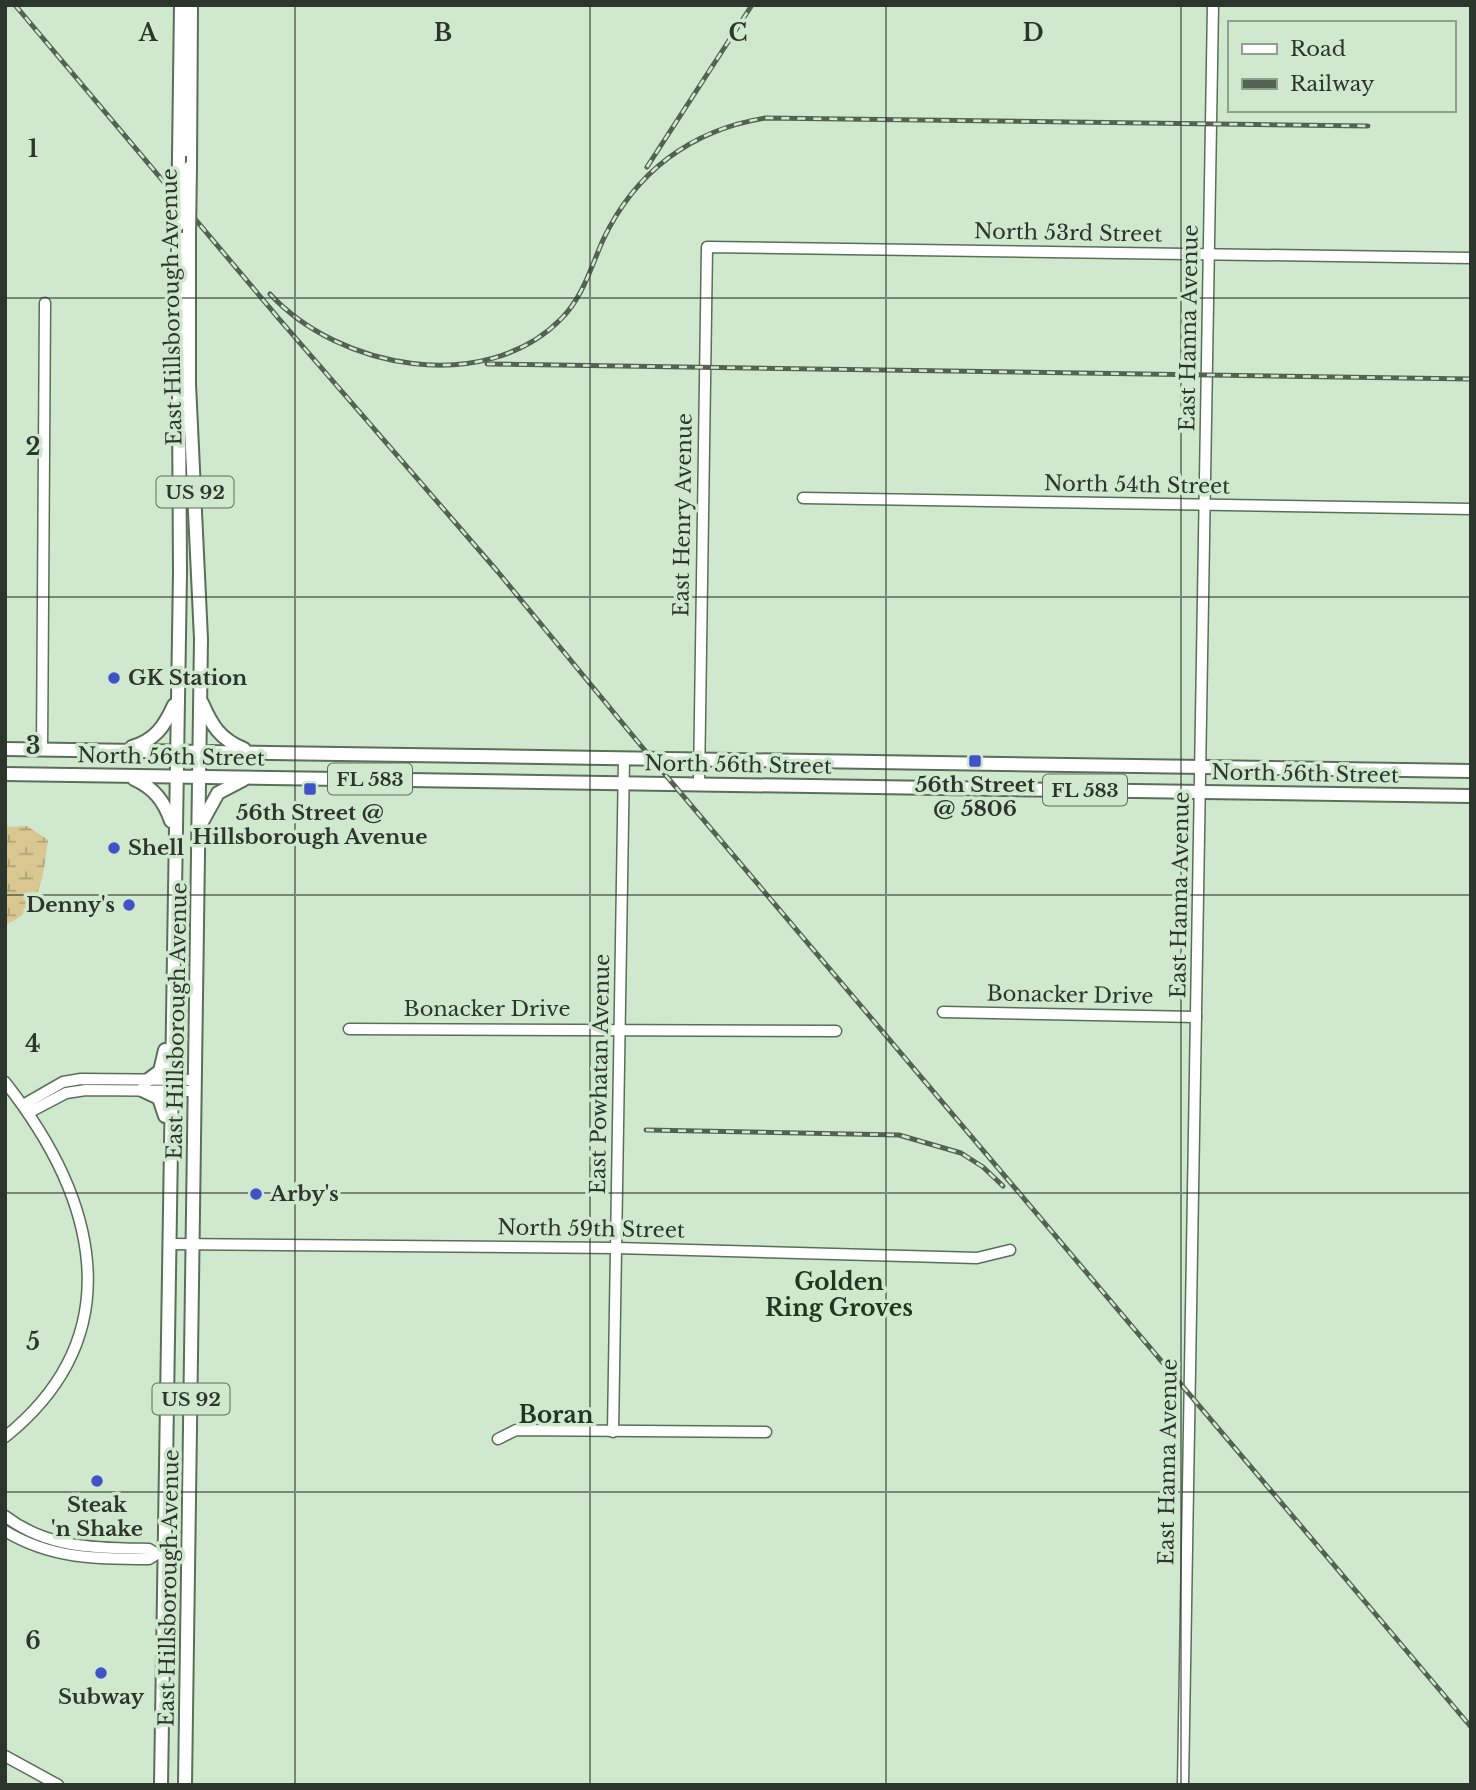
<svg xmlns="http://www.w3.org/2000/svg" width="1476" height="1790" viewBox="0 0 1476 1790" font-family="'Libre Baskerville',serif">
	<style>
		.wetland { fill: url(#wetland-marsh) }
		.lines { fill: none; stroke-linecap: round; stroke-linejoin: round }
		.minor-casing { stroke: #596f58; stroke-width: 13 }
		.major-casing { stroke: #596f58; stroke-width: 16 }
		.minor { stroke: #fff; stroke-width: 10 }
		.major { stroke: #fff; stroke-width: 12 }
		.rail-casing { stroke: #546254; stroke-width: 5 }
		.rail { stroke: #d0e9ce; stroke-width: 2.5; stroke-dasharray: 8; stroke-linecap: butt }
		.major-bridge-casing { stroke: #596f58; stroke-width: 16; stroke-linecap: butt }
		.major-bridge { stroke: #fff; stroke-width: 12 }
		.grid { fill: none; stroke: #2c362c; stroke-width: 2; stroke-opacity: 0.55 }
		.poi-dot { fill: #3f52c6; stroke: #d0e9ce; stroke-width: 2.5 }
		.labels { text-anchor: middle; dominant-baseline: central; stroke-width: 7; stroke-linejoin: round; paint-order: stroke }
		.shield { fill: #d0e9ce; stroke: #5d6c5d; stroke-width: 2 }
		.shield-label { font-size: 19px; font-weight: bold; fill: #2c362c }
		.street-label { font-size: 21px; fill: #2c362c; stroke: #d0e9ce }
		.poi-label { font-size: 21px; font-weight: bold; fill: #2c362c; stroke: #d0e9ce }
		.neighbourhood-label { font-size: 23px; font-weight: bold; fill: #213520; stroke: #d0e9ce }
		.grid-label { font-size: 23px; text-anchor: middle; font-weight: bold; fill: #2c362c; stroke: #d0e9ce; stroke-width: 7; stroke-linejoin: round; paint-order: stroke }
	</style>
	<defs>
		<pattern id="wetland-marsh" width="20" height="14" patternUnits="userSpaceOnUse" patternTransform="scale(1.75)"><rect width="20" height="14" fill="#d9c792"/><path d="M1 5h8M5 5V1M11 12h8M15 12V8" fill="none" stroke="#b0a277"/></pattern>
	</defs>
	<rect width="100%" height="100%" fill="#d0e9ce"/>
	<path class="wetland" d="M 27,826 L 48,840 C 43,875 42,911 5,925 L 5,827 Z"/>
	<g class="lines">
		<g class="minor-casing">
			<g id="minor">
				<path d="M 803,498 L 1471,509"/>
				<path d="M 42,749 L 45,303"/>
				<path d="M 699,783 L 707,247 L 1471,258"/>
				<path d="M 943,1012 L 1196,1017"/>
				<path d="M 349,1029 L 836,1031"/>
				<path d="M 5,1082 C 95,1196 134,1333 5,1437"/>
				<path d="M 23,1105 L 63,1082 L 81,1079 L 195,1080"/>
				<path d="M 28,1113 L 66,1093 L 86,1090 L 195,1091"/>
				<path d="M 169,1244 L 616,1248 L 977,1258 L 1010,1250"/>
				<path d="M 613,1432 L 624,759"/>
				<path d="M 498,1439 L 516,1430 L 766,1432"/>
				<path d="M 5,1516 C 48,1549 98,1548 149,1549 L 157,1554"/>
				<path d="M 5,1531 C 51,1559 97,1559 149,1559 L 157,1554 L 188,1554"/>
				<path d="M 5,1756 L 58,1785"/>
				<path d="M 1183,1785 L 1213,5"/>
			</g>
		</g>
		<g class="major-casing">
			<g id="major">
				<path d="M 179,156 L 181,5"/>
				<path d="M 190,167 L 191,5"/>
				<path d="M 202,703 C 212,726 220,739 244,749"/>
				<path d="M 132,747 C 155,740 164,727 174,705"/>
				<path d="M 5,749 L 1471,771"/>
				<path d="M 5,774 L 1471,796"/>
				<path d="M 134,779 C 154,788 164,801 171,821"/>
				<path d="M 202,822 L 218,793 L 243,780"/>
				<path d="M 148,1080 L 160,1071 L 165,1050"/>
				<path d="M 142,1090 L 159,1098 L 165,1116"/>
				<path d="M 161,1785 L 180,572 L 178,225"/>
				<path d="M 185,1785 L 201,639 L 189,384 L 189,233"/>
			</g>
		</g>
		<use href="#minor" class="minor"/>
		<use href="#major" class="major"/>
		<g class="rail-casing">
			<g id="rail">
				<path d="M 15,5 L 280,320 L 498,572 L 652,759 L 1471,1727"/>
				<path d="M 647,167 L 752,5"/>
				<path d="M 270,294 C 339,369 485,396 561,319 C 583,297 591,267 603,240 C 635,172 691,130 765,118 L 1368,126"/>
				<path d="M 487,364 L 1471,379"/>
				<path d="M 646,1130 L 899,1135 L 961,1153 L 983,1167 L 1003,1186"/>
			</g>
		</g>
		<use href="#rail" class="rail"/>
		<g class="major-bridge-casing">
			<g id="major-bridge">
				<path d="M 178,225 L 179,156"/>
				<path d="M 189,233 L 190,167"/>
			</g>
		</g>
		<use href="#major-bridge" class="major-bridge"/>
	</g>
	<path class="grid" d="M 295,5 L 295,1785M 590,5 L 590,1785M 886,5 L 886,1785M 1181,5 L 1181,1785M 5,298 L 1471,298M 5,597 L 1471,597M 5,895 L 1471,895M 5,1193 L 1471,1193M 5,1492 L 1471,1492"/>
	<g class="poi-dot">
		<circle cx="114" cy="678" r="7"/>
		<rect x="968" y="754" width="14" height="14" rx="3.5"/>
		<rect x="303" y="782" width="14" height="14" rx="3.5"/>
		<circle cx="114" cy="848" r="7"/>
		<circle cx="129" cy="905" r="7"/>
		<circle cx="256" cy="1194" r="7"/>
		<circle cx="97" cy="1481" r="7"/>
		<circle cx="101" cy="1673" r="7"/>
	</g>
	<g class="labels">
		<g class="shield">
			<rect x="156.5" y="476.5" width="77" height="31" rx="5"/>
			<rect x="328" y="763.5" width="84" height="31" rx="5"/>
			<rect x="1043" y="774.5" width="84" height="31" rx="5"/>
			<rect x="152.5" y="1383.5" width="77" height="31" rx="5"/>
		</g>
		<g class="shield-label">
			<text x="195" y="492">US 92</text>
			<text x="370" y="779">FL 583</text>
			<text x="1085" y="790">FL 583</text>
			<text x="191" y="1399">US 92</text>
		</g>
		<g class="street-label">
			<text transform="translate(1068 233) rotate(1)">North 53rd Street</text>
			<text transform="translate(172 307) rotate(-91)">East Hillsborough Avenue</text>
			<text transform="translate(1189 328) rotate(-89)">East Hanna Avenue</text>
			<text transform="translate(1137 485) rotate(1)">North 54th Street</text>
			<text transform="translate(683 515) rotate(-89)">East Henry Avenue</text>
			<text transform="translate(171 757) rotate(1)">North 56th Street</text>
			<text transform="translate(738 765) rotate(1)">North 56th Street</text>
			<text transform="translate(1305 774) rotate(1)">North 56th Street</text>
			<text transform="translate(1180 895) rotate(-89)">East Hanna Avenue</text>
			<text transform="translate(1070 995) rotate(1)">Bonacker Drive</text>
			<text x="487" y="1009">Bonacker Drive</text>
			<text transform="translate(177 1021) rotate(-89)">East Hillsborough Avenue</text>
			<text transform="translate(600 1074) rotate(-89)">East Powhatan Avenue</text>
			<text transform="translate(591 1229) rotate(1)">North 59th Street</text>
			<text transform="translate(1168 1462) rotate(-89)">East Hanna Avenue</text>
			<text transform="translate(169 1588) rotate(-89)">East Hillsborough Avenue</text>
		</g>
		<g class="poi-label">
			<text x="128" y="678" text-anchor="start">GK Station</text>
			<text x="975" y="785">56th Street<tspan x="975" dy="24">@ 5806</tspan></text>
			<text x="310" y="813">56th Street @<tspan x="310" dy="24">Hillsborough Avenue</tspan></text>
			<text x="128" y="848" text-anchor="start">Shell</text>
			<text x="115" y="905" text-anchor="end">Denny's</text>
			<text x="270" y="1194" text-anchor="start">Arby's</text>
			<text x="97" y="1505">Steak<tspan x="97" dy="24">'n Shake</tspan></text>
			<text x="101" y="1697">Subway</text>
		</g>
		<g class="neighbourhood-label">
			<text x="839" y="1282">Golden<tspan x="839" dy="26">Ring Groves</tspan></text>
			<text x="556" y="1415">Boran</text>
		</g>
	</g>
	<g class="grid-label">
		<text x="148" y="41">A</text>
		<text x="443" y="41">B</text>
		<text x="738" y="41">C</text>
		<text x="1033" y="41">D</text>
		<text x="33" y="157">1</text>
		<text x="33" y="455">2</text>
		<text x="33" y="754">3</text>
		<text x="33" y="1052">4</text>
		<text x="33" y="1350">5</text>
		<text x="33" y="1649">6</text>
	</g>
	<rect width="1476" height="1790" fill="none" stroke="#2c362c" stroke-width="14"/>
	<rect x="1228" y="21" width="228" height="91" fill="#d0e9ce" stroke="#8ea18d" stroke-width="2"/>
	<rect x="1242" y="44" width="35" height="10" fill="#ffffff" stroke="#8ea18d" stroke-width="2"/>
	<text x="1290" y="56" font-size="21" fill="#2c362c">Road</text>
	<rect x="1242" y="79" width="35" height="10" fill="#546254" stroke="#8ea18d" stroke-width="2"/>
	<text x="1290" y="91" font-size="21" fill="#2c362c">Railway</text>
</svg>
